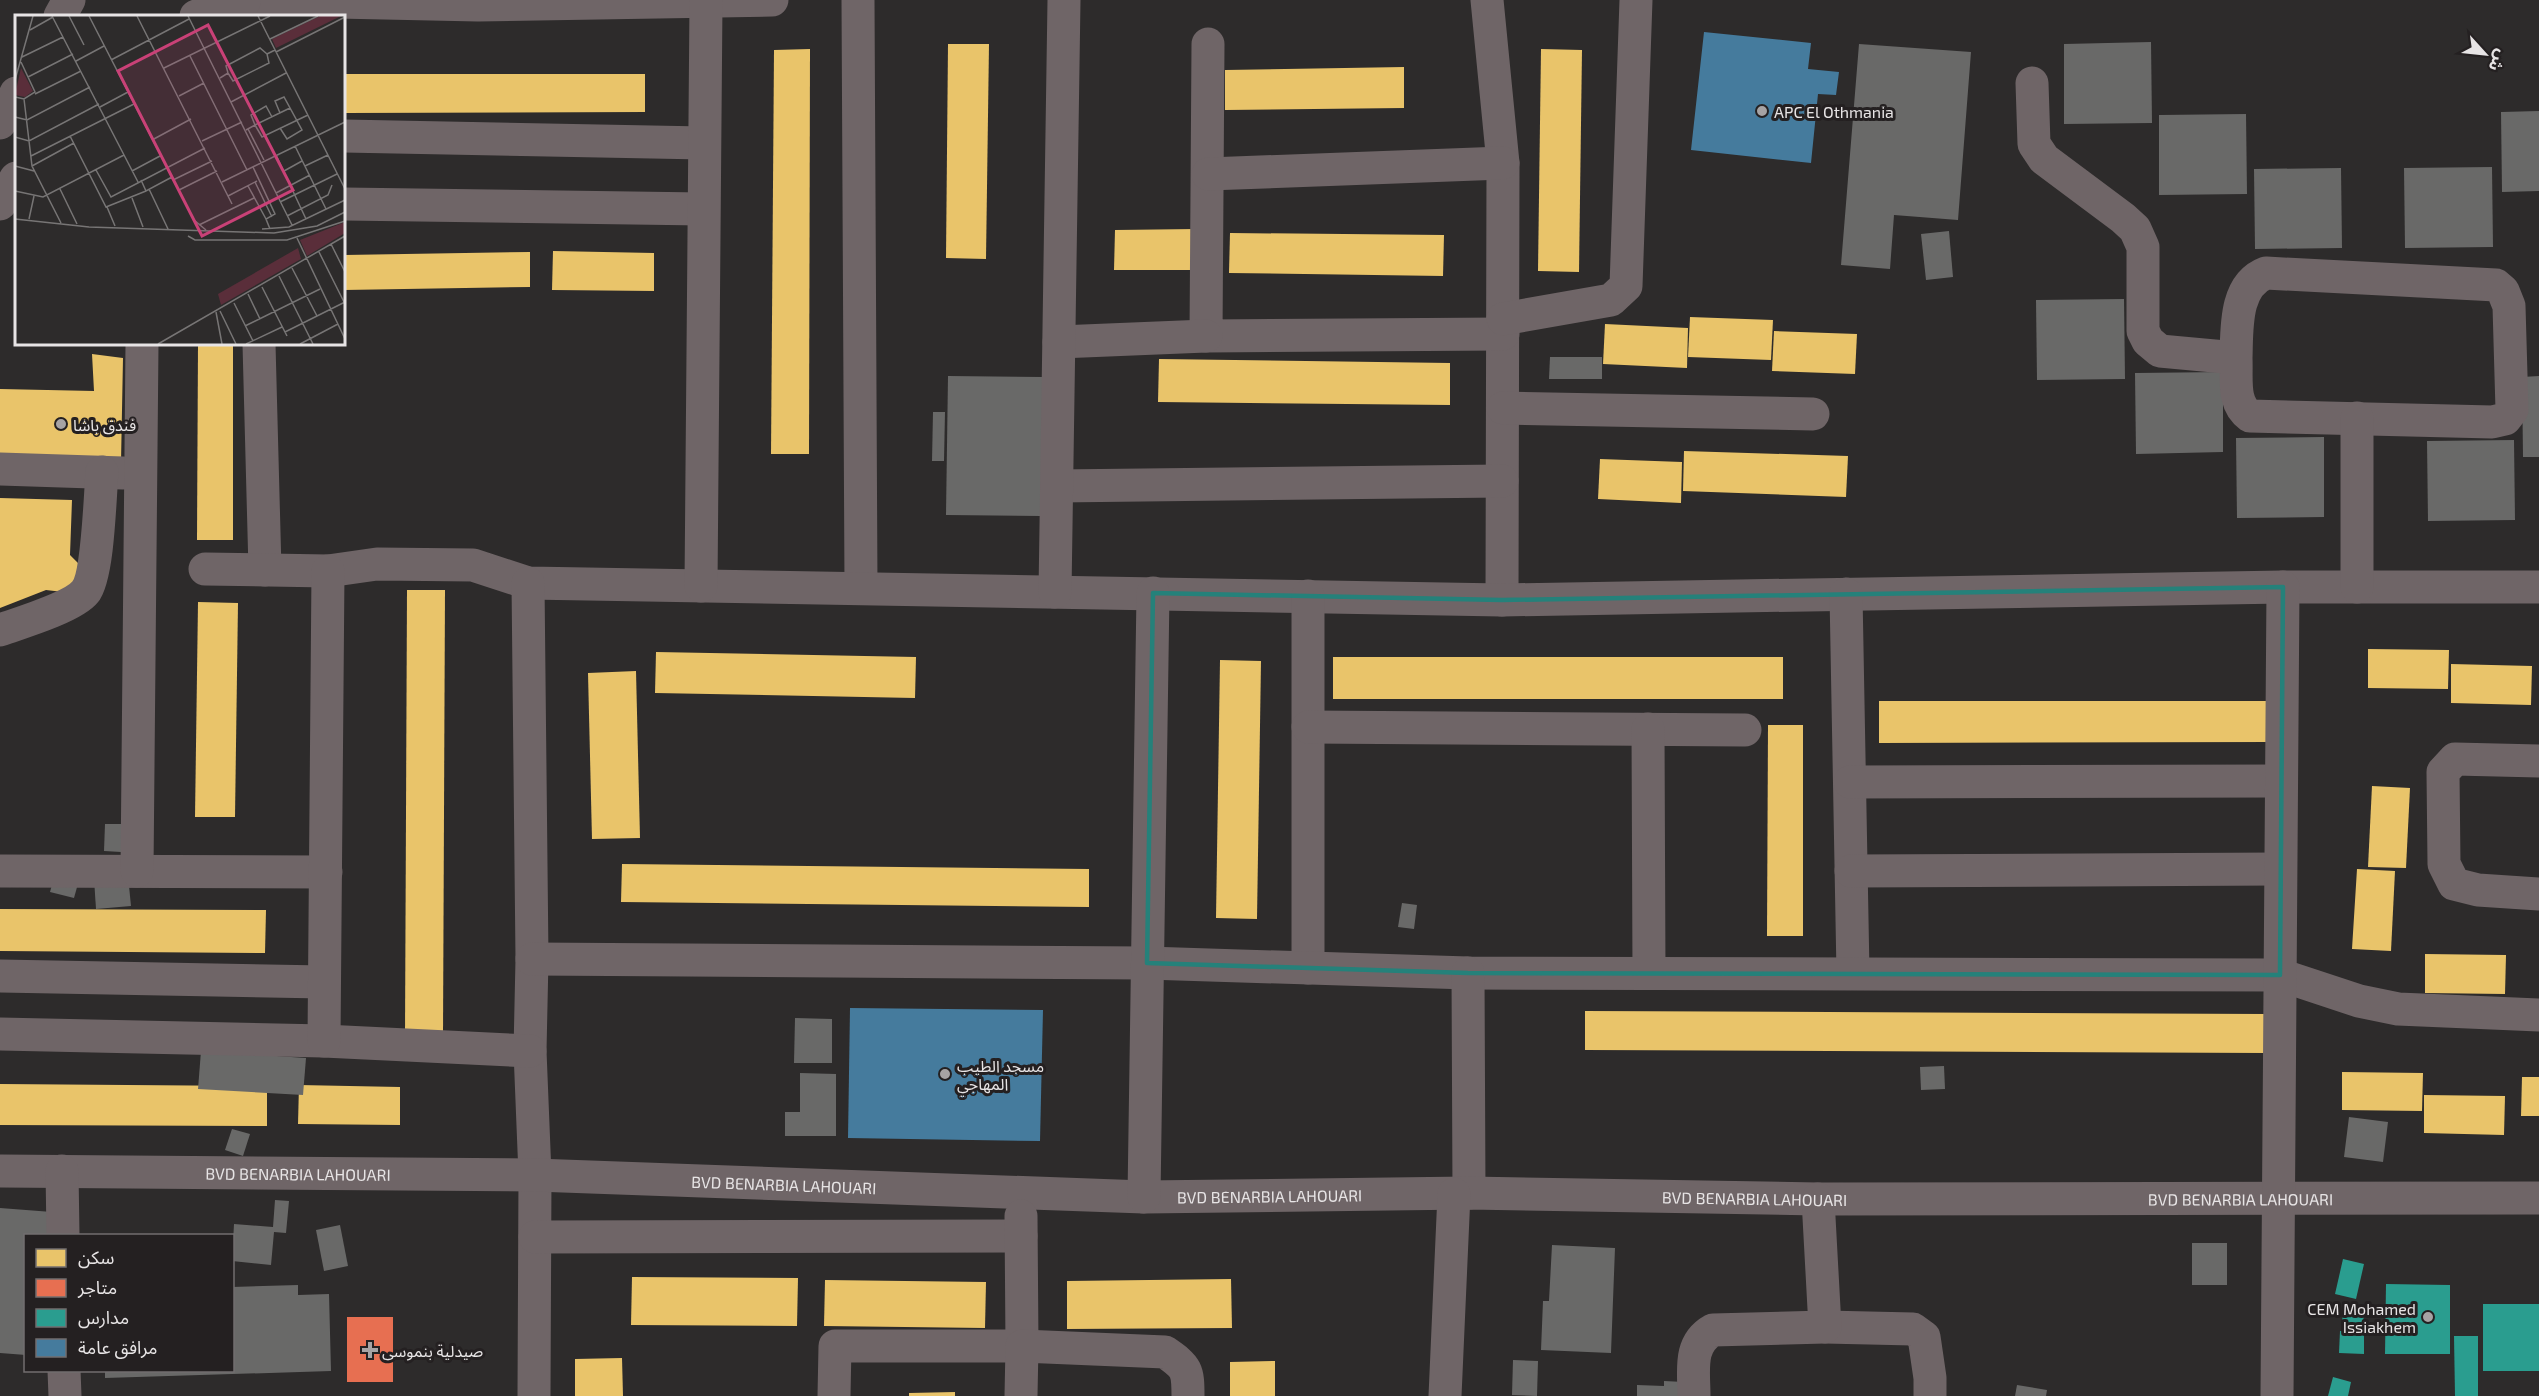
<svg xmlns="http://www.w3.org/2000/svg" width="2539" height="1396" viewBox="0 0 2539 1396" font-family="'Exo 2','Noto Sans Arabic',sans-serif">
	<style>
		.homes { fill: #e9c46a }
		.shops { fill: #e76f51 }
		.schools { fill: #2a9d8f }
		.public { fill: #457b9d }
		.building { fill: #696968 }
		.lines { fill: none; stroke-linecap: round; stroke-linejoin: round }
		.minor { stroke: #6f6567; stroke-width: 33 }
		.highway { stroke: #6c6264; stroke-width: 33 }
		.marked { fill: none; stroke: #25817a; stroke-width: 4.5; stroke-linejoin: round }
		.poi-dot { fill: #a6a3a4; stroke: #242021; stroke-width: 2 }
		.labels { text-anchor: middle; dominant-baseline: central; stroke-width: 6; stroke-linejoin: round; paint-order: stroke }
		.poi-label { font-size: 16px; fill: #e7e4e5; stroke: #242021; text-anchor: start }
		.street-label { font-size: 16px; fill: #e7e4e5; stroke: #242021 }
		.inset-road { fill: none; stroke: #777575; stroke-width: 1.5 }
		.view { fill: #c94177; fill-opacity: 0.15; stroke: #c94177; stroke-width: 3 }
		.inset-edge { fill: none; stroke: #e7e4e5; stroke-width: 3 }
	</style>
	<rect width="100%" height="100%" fill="#2d2b2b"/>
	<g class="homes">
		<path d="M 948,44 L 989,44 L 986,259 L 946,258 Z"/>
		<path d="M 810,49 L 809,454 L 771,454 L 774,50 Z"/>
		<path d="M 1541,49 L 1582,50 L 1579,272 L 1538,271 Z"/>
		<path d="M 1404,67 L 1404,108 L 1225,110 L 1225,70 Z"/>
		<path d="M 344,74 L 645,74 L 645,112 L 344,113 Z"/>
		<path d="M 1196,229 L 1196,270 L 1114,270 L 1115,230 Z"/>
		<path d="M 1230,233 L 1444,235 L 1443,276 L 1229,273 Z"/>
		<path d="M 553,251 L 654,253 L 654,291 L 552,290 Z"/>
		<path d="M 530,252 L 530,287 L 344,290 L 344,255 Z"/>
		<path d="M 1690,317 L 1773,320 L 1771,360 L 1688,357 Z"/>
		<path d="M 1605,324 L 1688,328 L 1687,368 L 1603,364 Z"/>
		<path d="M 1774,331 L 1857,334 L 1855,374 L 1772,371 Z"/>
		<path d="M 198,344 L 233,344 L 233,540 L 197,540 Z"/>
		<path d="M 92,354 L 123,358 L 121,462 L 0,458 L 0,389 L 94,391 Z"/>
		<path d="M 1159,359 L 1450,363 L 1450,405 L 1158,402 Z"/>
		<path d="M 1684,451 L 1848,456 L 1846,497 L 1683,491 Z"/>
		<path d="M 1600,459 L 1682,462 L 1681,503 L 1598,499 Z"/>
		<path d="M 0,498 L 72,500 L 70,555 L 80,565 L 74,587 L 63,592 L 46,590 L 0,608 Z"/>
		<path d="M 407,590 L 445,590 L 443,1035 L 405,1035 Z"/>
		<path d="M 198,602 L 238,603 L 235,817 L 195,817 Z"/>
		<path d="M 2368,649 L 2449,650 L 2448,689 L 2368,688 Z"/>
		<path d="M 656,652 L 916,657 L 915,698 L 655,693 Z"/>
		<rect x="1333" y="657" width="450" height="42"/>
		<path d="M 1220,660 L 1261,661 L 1257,919 L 1216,918 Z"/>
		<path d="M 2451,664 L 2532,666 L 2531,705 L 2451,703 Z"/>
		<path d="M 636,671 L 640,838 L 592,839 L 588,673 Z"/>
		<path d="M 1879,701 L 2270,701 L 2269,742 L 1879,743 Z"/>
		<path d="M 1768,725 L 1803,725 L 1803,936 L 1767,936 Z"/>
		<path d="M 2372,786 L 2410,788 L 2406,868 L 2368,867 Z"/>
		<path d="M 622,864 L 1089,869 L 1089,907 L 621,902 Z"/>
		<path d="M 2357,869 L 2395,871 L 2391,951 L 2352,949 Z"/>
		<path d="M 0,909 L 266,910 L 265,953 L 0,951 Z"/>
		<path d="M 2425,954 L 2506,955 L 2505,994 L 2425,993 Z"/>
		<path d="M 1585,1011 L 2266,1014 L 2265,1053 L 1585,1050 Z"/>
		<path d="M 2342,1072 L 2423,1073 L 2422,1111 L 2342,1110 Z"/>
		<path d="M 2522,1077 L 2539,1077 L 2539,1116 L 2521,1116 Z"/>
		<path d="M 0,1084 L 267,1086 L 267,1126 L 0,1125 Z"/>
		<path d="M 299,1085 L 400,1087 L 400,1125 L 298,1124 Z"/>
		<path d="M 2424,1095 L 2505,1096 L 2504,1135 L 2424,1133 Z"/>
		<path d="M 632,1277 L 798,1278 L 797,1326 L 631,1325 Z"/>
		<path d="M 1231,1279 L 1232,1328 L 1067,1329 L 1067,1281 Z"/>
		<path d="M 825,1280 L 986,1282 L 985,1328 L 824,1326 Z"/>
		<path d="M 622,1358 L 623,1396 L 575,1396 L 575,1359 Z"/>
		<path d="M 1275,1361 L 1275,1396 L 1230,1396 L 1230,1362 Z"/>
		<path d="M 955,1392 L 955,1396 L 909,1396 L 909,1393 Z"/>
	</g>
	<rect class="shops" x="347" y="1317" width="46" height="65"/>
	<g class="schools">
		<path d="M 2343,1259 L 2364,1264 L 2356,1299 L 2335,1294 Z"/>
		<path d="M 2386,1284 L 2450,1285 L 2450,1354 L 2385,1354 Z"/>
		<rect x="2483" y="1304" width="56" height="67"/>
		<path d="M 2343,1309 L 2364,1311 L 2363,1326 L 2342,1323 Z"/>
		<path d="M 2340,1331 L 2364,1332 L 2364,1354 L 2339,1353 Z"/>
		<path d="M 2454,1336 L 2478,1336 L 2478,1396 L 2455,1396 Z"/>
		<path d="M 2333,1377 L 2351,1382 L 2348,1396 L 2328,1396 Z"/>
	</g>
	<g class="public">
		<path d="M 1704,32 L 1811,43 L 1808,69 L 1839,72 L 1836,95 L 1818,94 L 1811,163 L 1691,150 Z"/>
		<path d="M 850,1008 L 1043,1010 L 1040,1141 L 848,1138 Z"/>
	</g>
	<g class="building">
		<path d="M 2151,42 L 2152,123 L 2064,124 L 2064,44 Z"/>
		<path d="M 1859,44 L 1971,52 L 1958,220 L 1894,215 L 1890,269 L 1841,265 Z"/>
		<path d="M 2539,111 L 2539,191 L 2502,192 L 2501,112 Z"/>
		<path d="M 2246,114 L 2247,194 L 2159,195 L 2159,115 Z"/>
		<path d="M 2492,167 L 2493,247 L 2405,248 L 2404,168 Z"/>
		<path d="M 2341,168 L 2342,248 L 2255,249 L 2254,169 Z"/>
		<path d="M 1949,231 L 1953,277 L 1926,280 L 1921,234 Z"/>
		<path d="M 2124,299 L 2125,379 L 2037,380 L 2036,300 Z"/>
		<path d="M 1550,357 L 1602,357 L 1602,379 L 1549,379 Z"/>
		<path d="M 2223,372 L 2223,452 L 2136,454 L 2135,373 Z"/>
		<path d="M 948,376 L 1043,377 L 1041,516 L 946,515 Z"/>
		<path d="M 2539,376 L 2539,457 L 2523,457 L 2522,377 Z"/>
		<path d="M 933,412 L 945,412 L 944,461 L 932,461 Z"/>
		<path d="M 2324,437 L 2324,517 L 2237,518 L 2236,438 Z"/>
		<path d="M 2514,440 L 2515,520 L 2428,521 L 2427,441 Z"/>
		<path d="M 105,824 L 122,824 L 121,852 L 104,851 Z"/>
		<path d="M 55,874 L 79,880 L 74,898 L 50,892 Z"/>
		<path d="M 128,876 L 131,906 L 96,909 L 94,879 Z"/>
		<path d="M 1402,903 L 1417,905 L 1414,929 L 1398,927 Z"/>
		<path d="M 795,1018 L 832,1019 L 832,1063 L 794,1063 Z"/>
		<path d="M 201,1051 L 306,1058 L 303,1095 L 198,1089 Z"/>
		<path d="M 1944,1066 L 1945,1089 L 1921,1090 L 1920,1067 Z"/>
		<path d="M 800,1073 L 836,1074 L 836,1136 L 785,1136 L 785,1112 L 800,1112 Z"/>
		<path d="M 2349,1117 L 2388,1122 L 2383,1162 L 2344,1157 Z"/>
		<path d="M 232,1129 L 250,1134 L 243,1156 L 225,1150 Z"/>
		<path d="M 275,1200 L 289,1201 L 286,1233 L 274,1232 L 271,1265 L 232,1261 L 234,1224 L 273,1227 Z"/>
		<path d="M 0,1208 L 65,1213 L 62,1236 L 26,1236 L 26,1355 L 0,1353 Z"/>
		<path d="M 340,1225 L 348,1266 L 324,1271 L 316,1230 Z"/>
		<rect x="2192" y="1243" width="35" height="42"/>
		<path d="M 1552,1245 L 1615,1248 L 1611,1353 L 1541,1350 L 1543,1301 L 1549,1301 Z"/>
		<path d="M 298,1285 L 298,1295 L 329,1294 L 331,1371 L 105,1378 L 105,1370 L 232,1370 L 232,1287 Z"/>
		<path d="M 1513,1360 L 1538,1361 L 1537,1396 L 1512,1395 Z"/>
		<path d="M 1664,1381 L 1704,1383 L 1703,1396 L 1637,1396 L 1637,1385 L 1664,1386 Z"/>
		<path d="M 2017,1385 L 2047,1390 L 2046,1396 L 2015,1396 Z"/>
	</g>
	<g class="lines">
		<g class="minor">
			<path d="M 237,0 L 478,5 L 772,0"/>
			<path d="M 858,0 L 861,588"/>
			<path d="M 1487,0 L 1503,163 L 1502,600"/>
			<path d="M 196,16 L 244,2"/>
			<path d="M 1208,44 L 1206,336 L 1503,334"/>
			<path d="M 2032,83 L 2034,144 L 2044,159 L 2123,218 L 2135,229 L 2143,247 L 2143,331 L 2148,341 L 2160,351 L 2236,358 C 2237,330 2234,285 2266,273 L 2496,285 L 2503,291 L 2509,306 L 2512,410 L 2505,419 L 2492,422 L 2250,416 C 2232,403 2237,379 2236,358"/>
			<path d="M 344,136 L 704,143"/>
			<path d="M 1208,174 L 1503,163"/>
			<path d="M 0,204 L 16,178"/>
			<path d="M 344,204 L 703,209"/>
			<path d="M 1503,319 L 1611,300 L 1626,286 L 1636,0"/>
			<path d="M 1059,342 L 1206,336"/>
			<path d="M 259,344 L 265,570"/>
			<path d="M 1503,408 L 1813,414"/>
			<path d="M 0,469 L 123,473"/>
			<path d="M 1057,486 L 1502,481"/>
			<path d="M 205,569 L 328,571 L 377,564 L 473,565 L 528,583 L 1502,600 L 2283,587 L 2539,587"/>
			<path d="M 528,583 L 532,959 L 530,1051 L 535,1175 L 534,1396"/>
			<path d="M 701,586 L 706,2"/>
			<path d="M 2357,587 L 2357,418"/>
			<path d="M 1055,592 L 1064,0"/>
			<path d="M 1846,594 L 1853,973"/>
			<path d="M 1308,596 L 1308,968"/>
			<path d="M 0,630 C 20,623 73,607 85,592 C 98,577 100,496 102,472"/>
			<path d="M 1308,727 L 1745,730"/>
			<path d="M 1648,729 L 1649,973"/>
			<path d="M 2539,761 L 2455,759 L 2443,772 L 2444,864 L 2454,884 L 2478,890 L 2539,894"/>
			<path d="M 1850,782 L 2281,781"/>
			<path d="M 0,871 L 326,872"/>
			<path d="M 137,871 L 142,344"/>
			<path d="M 1851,871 L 2280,869"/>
			<path d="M 532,959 L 1147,963 L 1468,973 L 2280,975 L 2359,1001 L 2398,1009 L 2539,1015"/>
			<path d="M 1468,973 L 1469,1193"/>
			<path d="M 0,976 L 324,982"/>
			<path d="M 0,1034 L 324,1041 L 530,1051"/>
			<path d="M 324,1041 L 328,571"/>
			<path id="s1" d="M 0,1171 L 535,1175 L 1144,1197 L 1469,1193 L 1818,1199 L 2539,1198"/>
			<path d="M 62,1171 L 63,1236"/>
			<path d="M 1144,1197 L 1153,593"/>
			<path d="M 535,1237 L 1021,1236"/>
			<path d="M 1825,1327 L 1913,1329 L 1924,1337 L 1930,1378 L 1930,1396"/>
			<path d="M 64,1370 L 65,1396"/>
			<path d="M 834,1396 L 835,1346 L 1022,1346 L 1021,1216"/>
			<path d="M 1021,1396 L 1022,1346 L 1165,1352 C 1187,1367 1188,1370 1188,1396"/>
			<path d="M 1445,1396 L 1454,1194"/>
			<path d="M 1694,1396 C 1694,1371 1688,1344 1713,1330 L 1825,1327 L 1818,1199"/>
			<path d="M 2277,1396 L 2283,587"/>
		</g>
		<g class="highway">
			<path d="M 60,16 L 69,0"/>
			<path d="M 0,123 L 16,93"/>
		</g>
	</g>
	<path class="marked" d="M 2283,587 L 2280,975 L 1468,973 L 1147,963 L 1153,593 L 1502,600 Z"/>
	<g class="poi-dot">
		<circle cx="1762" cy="111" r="6"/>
		<circle cx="61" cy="424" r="6"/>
		<circle cx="945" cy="1074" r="6"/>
		<circle cx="2428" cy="1317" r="6"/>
		<path d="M367 1341h6v6h6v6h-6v6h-6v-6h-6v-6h6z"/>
	</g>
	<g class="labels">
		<g class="poi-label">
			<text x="1774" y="111">APC El Othmania</text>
			<text x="73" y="424">فندق باشا</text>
			<text x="957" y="1065">مسجد الطيب<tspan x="957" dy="18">المهاجي</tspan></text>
			<text x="2416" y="1308" text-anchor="end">CEM Mohamed<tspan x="2416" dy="18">Issiakhem</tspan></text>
			<text x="382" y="1350">صيدلية بنموسى</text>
		</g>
		<g class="street-label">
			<text stroke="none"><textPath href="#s1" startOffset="298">BVD BENARBIA LAHOUARI</textPath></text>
			<text stroke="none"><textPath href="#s1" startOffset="784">BVD BENARBIA LAHOUARI</textPath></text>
			<text stroke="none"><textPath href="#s1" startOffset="1270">BVD BENARBIA LAHOUARI</textPath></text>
			<text stroke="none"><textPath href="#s1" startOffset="2241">BVD BENARBIA LAHOUARI</textPath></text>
			<text stroke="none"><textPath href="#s1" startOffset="1755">BVD BENARBIA LAHOUARI</textPath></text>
		</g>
	</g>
	<g transform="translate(15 15)">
		<rect width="330" height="330" fill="#2d2b2b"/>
		<path d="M 6,53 L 18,76 L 10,82 L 0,80 ZM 330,207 L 330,218 L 292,241 L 285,225 ZM 283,233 L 286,244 L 206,290 L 203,279 Z" fill="#5a2e3a"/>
		<path d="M 305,1 L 326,1 L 261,33 L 257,24 Z" fill="#5a2e3a"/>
		<path class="inset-road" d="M 37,1 L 123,167M 54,1 L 69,30M 74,1 L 179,205 L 191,215M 122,1 L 217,189M 173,1 L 277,210M 243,1 L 330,174M 15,15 L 38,2M 255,24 L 303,1M 261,37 L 330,2M 175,41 L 232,155M 7,42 L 48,22M 96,45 L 174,4M 61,46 L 89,31M 149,53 L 255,1M 213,58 L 211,51 L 245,33 L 252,39M 13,62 L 58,39M 205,63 L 213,58 L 218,66 L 254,48 L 252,39 L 260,35M 0,65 L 18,1M 20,79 L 66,56M 164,81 L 189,68M 0,82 L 9,84 L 20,77 L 6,47M 9,84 L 17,151 L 46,208M 216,87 L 271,58M 85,92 L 113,77M 265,98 L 260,86 L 269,82 L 287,115 L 272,124 L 265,113M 0,102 L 12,105 L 75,72M 257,102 L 251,91 L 236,100 L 240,110 L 275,93M 233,114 L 249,145M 231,115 L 240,110 L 247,122 L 293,100M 55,121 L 91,192 L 131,176M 0,122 L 14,126 L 84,89M 137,125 L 176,104M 187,126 L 227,107M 280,131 L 311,194M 261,140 L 291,204M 16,141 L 119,89M 0,151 L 19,156M 17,151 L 59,128M 290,151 L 313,140M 238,152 L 260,199 L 251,204 L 255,214M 81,155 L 96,182 L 190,133M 117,156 L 145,141M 269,156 L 287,146M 126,165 L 131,176 L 157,162M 158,165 L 197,146M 207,167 L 330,107M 240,167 L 257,202M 233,171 L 251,204M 45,174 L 62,209M 134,174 L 153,214M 164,175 L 202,156M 0,176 L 28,182 L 109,140M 261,178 L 295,160M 213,181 L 242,166M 117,183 L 128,212M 265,187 L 322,159M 92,192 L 100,211M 272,201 L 313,180 L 317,170M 0,204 L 74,212 L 259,218 L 302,211 L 330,197M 14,204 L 19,181M 184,210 L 239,183M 247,214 L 274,212 L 330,185M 173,221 L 180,225 L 272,225 L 330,206M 282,223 L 330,324M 316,229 L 330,257M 304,237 L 330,289M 277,253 L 302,301M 264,261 L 298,329M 247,272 L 272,321M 233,279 L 245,304M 219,288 L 238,326M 205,296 L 221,329M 201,297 L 207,329M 230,311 L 305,274M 270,317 L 330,287M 143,329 L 330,221M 231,329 L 267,312M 285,329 L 323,309"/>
		<path class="view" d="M 193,10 L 278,175 L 187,221 L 103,56 Z"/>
		<rect width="330" height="330" class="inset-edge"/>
	</g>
	<rect x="24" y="1234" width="210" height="138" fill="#242021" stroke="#726e6f" stroke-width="1.5"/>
	<rect x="36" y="1249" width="30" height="18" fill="#e9c46a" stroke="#726e6f" stroke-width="1.5"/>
	<text x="78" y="1264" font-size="18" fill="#e7e4e5">سكن</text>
	<rect x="36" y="1279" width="30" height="18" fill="#e76f51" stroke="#726e6f" stroke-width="1.5"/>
	<text x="78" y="1294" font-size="18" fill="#e7e4e5">متاجر</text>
	<rect x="36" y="1309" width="30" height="18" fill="#2a9d8f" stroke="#726e6f" stroke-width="1.5"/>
	<text x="78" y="1324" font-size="18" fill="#e7e4e5">مدارس</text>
	<rect x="36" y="1339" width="30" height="18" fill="#457b9d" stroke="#726e6f" stroke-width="1.5"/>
	<text x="78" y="1354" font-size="18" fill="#e7e4e5">مرافق عامة</text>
	<g transform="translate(2485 54) rotate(117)" stroke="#242021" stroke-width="4.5" paint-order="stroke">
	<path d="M0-4.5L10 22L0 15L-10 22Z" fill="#e7e4e5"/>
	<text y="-9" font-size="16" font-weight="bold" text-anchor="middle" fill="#e7e4e5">ش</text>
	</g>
</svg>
